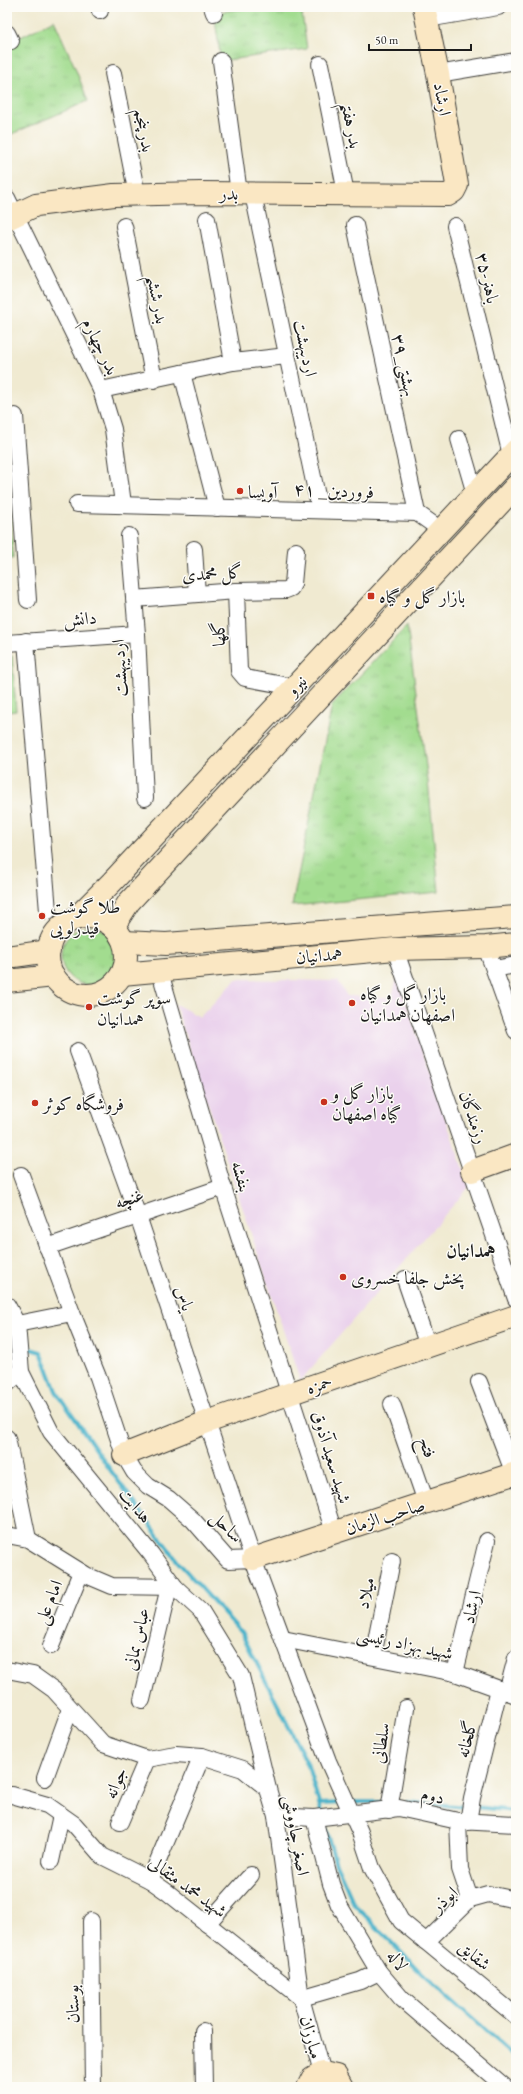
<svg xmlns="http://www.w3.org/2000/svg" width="523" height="2094" viewBox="0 0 523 2094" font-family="'EB Garamond',Amiri,serif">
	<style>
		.built { fill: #ead1ec }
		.grass { fill: url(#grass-tufts); stroke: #5f7c56 }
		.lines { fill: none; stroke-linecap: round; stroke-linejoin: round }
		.stream { stroke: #4bb3ca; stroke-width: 4 }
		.street-casing { stroke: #3c3b37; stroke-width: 18 }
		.secondary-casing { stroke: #3c3b37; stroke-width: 24 }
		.street { stroke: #fff; stroke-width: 16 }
		.secondary { stroke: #fae7c3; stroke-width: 22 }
		.poi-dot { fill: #c8321e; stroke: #fdfcf7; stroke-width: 1.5 }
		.labels { text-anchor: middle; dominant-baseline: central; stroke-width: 3; stroke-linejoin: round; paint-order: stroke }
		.street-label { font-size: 18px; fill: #1c1c1c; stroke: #fdfcf7 }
		.poi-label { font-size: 18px; fill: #1c1c1c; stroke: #fdfcf7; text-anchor: start }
		.neighbourhood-label { font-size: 19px; font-weight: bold; fill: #1c1c1c; stroke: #fdfcf7 }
	</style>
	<defs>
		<pattern id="grass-tufts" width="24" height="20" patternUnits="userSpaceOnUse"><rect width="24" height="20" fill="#a2dc8f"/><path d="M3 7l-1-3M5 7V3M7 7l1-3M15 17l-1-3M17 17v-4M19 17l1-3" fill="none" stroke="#8bbc7b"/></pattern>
	</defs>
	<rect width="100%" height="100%" fill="#fdfcf7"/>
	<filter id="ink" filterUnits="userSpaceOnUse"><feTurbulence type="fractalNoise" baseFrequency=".025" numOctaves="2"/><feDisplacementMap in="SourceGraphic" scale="8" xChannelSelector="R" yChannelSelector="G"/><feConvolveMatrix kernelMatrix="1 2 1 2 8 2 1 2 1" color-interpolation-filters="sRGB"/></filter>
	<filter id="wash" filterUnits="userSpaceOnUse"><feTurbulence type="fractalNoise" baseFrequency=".012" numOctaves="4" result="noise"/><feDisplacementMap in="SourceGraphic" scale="16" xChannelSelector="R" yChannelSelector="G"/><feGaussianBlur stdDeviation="0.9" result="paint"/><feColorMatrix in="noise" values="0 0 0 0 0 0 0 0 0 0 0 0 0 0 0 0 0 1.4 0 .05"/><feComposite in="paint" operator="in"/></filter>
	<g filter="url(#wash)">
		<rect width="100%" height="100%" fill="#f0ead1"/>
		<path class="built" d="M 397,977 L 469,1187 L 300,1381 L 175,1004 L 200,1017 L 236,979 L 338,981 L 347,996 L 392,997 Z"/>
		<g class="grass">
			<path d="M 254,7 L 301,7 L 307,49 L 221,61 L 214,13 Z"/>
			<path d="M 54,20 L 74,65 L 88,101 L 7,136 L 7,44 Z"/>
			<path d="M 7,481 L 9,481 L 13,558 L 7,558 Z"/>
			<path d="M 407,626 L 428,781 L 439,892 L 292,906 L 332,705 Z"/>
			<path d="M 7,656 L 12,656 L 16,711 L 7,712 Z"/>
			<circle cx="90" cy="956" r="29"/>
		</g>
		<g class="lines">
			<g class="stream">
				<path d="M 7,1343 L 14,1345"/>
				<path d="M 23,1347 L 41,1352 L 56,1391 L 111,1471 L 178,1562 L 241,1632 L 307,1763 L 322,1813"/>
				<path d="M 351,1802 L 386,1802"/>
				<path d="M 407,1802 L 468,1807"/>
				<path d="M 319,1804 L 342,1803"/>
				<path d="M 475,1807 L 516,1811"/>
				<path d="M 323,1820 L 336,1864 L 354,1904 L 422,1974 L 516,2058"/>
			</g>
		</g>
	</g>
	<g filter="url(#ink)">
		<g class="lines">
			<g class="street-casing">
				<g id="street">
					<path d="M 99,7 L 100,11"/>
					<path d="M 212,7 L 214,13"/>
					<path d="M 427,19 L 498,7"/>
					<path d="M 7,33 L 11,41"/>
					<path d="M 221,61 L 239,193"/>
					<path d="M 320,64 L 346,193"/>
					<path d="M 113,73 L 137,195"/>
					<path d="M 438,74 L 516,61"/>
					<path d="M 253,194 L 320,510"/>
					<path d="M 7,198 L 101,390 L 113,429 L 123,504"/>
					<path d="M 207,219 L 233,362"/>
					<path d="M 355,225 L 417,513"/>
					<path d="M 124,226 L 154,380"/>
					<path d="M 455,226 L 511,455"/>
					<path d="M 182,373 L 217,508"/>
					<path d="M 101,390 L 233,362 L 287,356"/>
					<path d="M 15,416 L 28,600"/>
					<path d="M 459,439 L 475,494"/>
					<path d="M 77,504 L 417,513 L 441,530"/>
					<path d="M 129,536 L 137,634 L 145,798"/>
					<path d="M 194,549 L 197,594"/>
					<path d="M 236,591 L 239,671 L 245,678 L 294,687"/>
					<path d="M 134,599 L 236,591 L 286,590 L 291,588 L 293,584 L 296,551"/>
					<path d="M 26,641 L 48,911"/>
					<path d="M 7,643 L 137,634"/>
					<path d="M 486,947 L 516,1031"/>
					<path d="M 395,949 L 516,1299"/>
					<path d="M 159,969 L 223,1187 L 334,1532"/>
					<path d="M 494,969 L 516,965"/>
					<path d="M 78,1051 L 138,1216 L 253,1559"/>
					<path d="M 21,1175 L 72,1313 L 98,1377 L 124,1455 L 134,1472 L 148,1486 L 169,1499 L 193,1520 L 228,1560 L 253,1559 L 328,1761 L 360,1832 L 372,1868 L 401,1921 L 516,2016"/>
					<path d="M 47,1247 L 223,1187"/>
					<path d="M 405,1279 L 428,1346"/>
					<path d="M 7,1305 L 17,1324 L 21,1372 L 51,1432 L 151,1554 L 175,1587 L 201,1611 L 241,1676 L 268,1789"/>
					<path d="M 17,1324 L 72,1313"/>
					<path d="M 479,1382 L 516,1479"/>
					<path d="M 7,1384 L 21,1372"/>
					<path d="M 392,1404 L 426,1502"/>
					<path d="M 7,1438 L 28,1539"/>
					<path d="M 7,1535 L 28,1539 L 86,1575 L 112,1586 L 175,1587"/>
					<path d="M 283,1639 L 455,1673 L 516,1695"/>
					<path d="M 51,1646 L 81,1572"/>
					<path d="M 373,1656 L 392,1561"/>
					<path d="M 7,1670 L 33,1675 L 54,1690 L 103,1744 L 147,1759 L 176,1754 L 202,1756 L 243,1769 L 268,1789 L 276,1816 L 301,1998 L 322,2073"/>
					<path d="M 455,1673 L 487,1541"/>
					<path d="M 507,1692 L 516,1658"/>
					<path d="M 142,1700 L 169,1587"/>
					<path d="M 45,1778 L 70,1709"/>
					<path d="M 7,1795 L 12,1795 L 47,1805 L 74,1824 L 102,1856 L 150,1880 L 167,1892 L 301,1998"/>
					<path d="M 389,1810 L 406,1708"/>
					<path d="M 276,1816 L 314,1818 L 399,1808 L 458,1821 L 516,1824"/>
					<path d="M 314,1818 L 331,1884 L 339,1905 L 379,1972 L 402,1999 L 505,2087"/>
					<path d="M 458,1821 L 460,1869 L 470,1899"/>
					<path d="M 120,1822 L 147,1759"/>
					<path d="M 468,1822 L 472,1798 L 499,1690"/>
					<path d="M 51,1861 L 61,1815"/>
					<path d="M 150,1880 L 202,1756"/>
					<path d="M 91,1921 L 93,2087"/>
					<path d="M 207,1924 L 251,1875"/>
					<path d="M 426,1942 L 470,1899 L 488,1894 L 516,1900"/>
					<path d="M 301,1998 L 360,1981 L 379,1972"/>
					<path d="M 203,2031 L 204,2087"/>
				</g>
			</g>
			<g class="secondary-casing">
				<g id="secondary">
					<path d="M 7,219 L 36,205 L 114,195 L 200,193 L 448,195 L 454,191 L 457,185 L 438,74 L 424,7"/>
					<circle cx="87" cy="956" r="39"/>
					<path d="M 75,919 L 112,882 L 516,450"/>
					<path d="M 113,927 L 129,902 L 516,486"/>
					<path d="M 124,942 L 166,944 L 516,917"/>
					<path d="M 7,957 L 49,951"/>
					<path d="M 122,974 L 395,949 L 486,947 L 516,944"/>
					<path d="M 7,981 L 54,976"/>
					<path d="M 472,1171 L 516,1155"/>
					<path d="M 124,1455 L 207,1422 L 516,1316"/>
					<path d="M 253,1559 L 516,1473"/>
					<path d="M 308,2087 L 312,2079 L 322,2073 L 336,2076 L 342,2087"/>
				</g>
			</g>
			<use href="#street" class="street"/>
			<use href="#secondary" class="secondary"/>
		</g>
	</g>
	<g class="poi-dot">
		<circle cx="240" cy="491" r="4"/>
		<rect x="367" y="592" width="8" height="8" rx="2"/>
		<circle cx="42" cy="916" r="4"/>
		<circle cx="352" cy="1003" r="4"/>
		<circle cx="89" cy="1007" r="4"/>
		<circle cx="324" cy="1102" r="4"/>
		<circle cx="35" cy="1103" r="4"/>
		<circle cx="343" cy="1277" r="4"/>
	</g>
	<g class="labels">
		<g class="street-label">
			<text transform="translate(443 99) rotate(80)">ارشاد</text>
			<text transform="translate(352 125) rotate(79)">بدر هفتم</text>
			<text transform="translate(145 130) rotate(79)">بدر پنجم</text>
			<text transform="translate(229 193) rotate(1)">بدر</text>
			<text transform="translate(488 278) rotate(77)">۳۵-باهنر</text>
			<text transform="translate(158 299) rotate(79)">بدر ششم</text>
			<text transform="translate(101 346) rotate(64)">بدر چهارم</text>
			<text transform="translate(306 348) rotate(78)">اردیبهشت</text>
			<text transform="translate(405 365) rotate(78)">۳۹_بهشتی</text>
			<text transform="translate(334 490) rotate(2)">۴۱ _فروردین</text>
			<text transform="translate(212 573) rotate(-3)">گل محمدی</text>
			<text transform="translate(80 618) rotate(-4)">دانش</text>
			<text transform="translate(218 634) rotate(-92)">گلها</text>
			<text transform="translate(119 668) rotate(-93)">اردیبهشت</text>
			<text transform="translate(296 685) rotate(-47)">نیرو</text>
			<text transform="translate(319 955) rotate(-5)">همدانیان</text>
			<text transform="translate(474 1117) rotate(71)">رزمندگان</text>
			<text transform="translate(242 1176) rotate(73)">بنفشه</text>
			<text transform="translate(129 1198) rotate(-19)">غنچه</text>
			<text transform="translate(185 1298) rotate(71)">یاس</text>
			<text transform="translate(319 1384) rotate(-19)">حمزه</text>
			<text transform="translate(428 1447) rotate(71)">فتح</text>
			<text transform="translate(332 1457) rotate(73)">شهید سعید آذوق</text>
			<text transform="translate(136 1505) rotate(50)">هدایت</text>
			<text transform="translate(385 1516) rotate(-18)">صاحب الزمان</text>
			<text transform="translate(227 1526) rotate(45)">ساحل</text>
			<text transform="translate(365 1593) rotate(-78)">میلاد</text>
			<text transform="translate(48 1602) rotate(-68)">امام علی</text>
			<text transform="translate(471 1607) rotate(-77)">ارشاد</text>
			<text transform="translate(136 1639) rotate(-77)">عباس بمانی</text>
			<text transform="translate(405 1643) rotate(12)">شهید بهزاد رئیسی</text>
			<text transform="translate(466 1739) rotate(-76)">گلخانه</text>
			<text transform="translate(380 1743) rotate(-81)">سلطانی</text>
			<text transform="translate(115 1783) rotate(-67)">جوانه</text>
			<text transform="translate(433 1795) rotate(13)">دوم</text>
			<text transform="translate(297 1835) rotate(80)">اصغر چاووشی</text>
			<text transform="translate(188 1886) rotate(36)">شهید محمد مثقالی</text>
			<text transform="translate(444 1899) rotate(-42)">ابوذر</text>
			<text transform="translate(475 1955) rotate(40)">شقایق</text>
			<text transform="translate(398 1960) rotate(54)">لاله</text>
			<text transform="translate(72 2004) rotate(-91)">بوستان</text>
			<text transform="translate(312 2037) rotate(75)">مبارزان</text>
		</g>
		<g class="poi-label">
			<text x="248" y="491">آویسا</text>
			<text x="379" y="596">بازار گل و گیاه</text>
			<text x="50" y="906">طلا گوشت<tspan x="50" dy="21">قیدرلویی</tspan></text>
			<text x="360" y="993">بازار گل و گیاه<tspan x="360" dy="21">اصفهان همدانیان</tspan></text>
			<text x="97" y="997">سوپر گوشت<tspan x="97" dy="21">همدانیان</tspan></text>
			<text x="332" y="1092">بازار گل و<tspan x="332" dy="21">گیاه اصفهان</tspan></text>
			<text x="43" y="1103">فروشگاه کوثر</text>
			<text x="351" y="1277">پخش جلفا خسروی</text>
		</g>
		<g class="neighbourhood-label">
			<text x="471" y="1250">همدانیان</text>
		</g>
	</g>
	<rect width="523" height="2094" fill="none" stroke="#fdfcf7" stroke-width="24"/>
	<path d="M369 44v6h102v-6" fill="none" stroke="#1c1c1c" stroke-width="2"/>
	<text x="375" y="44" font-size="12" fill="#1c1c1c" stroke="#fdfcf7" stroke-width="3" paint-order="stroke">50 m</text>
</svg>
